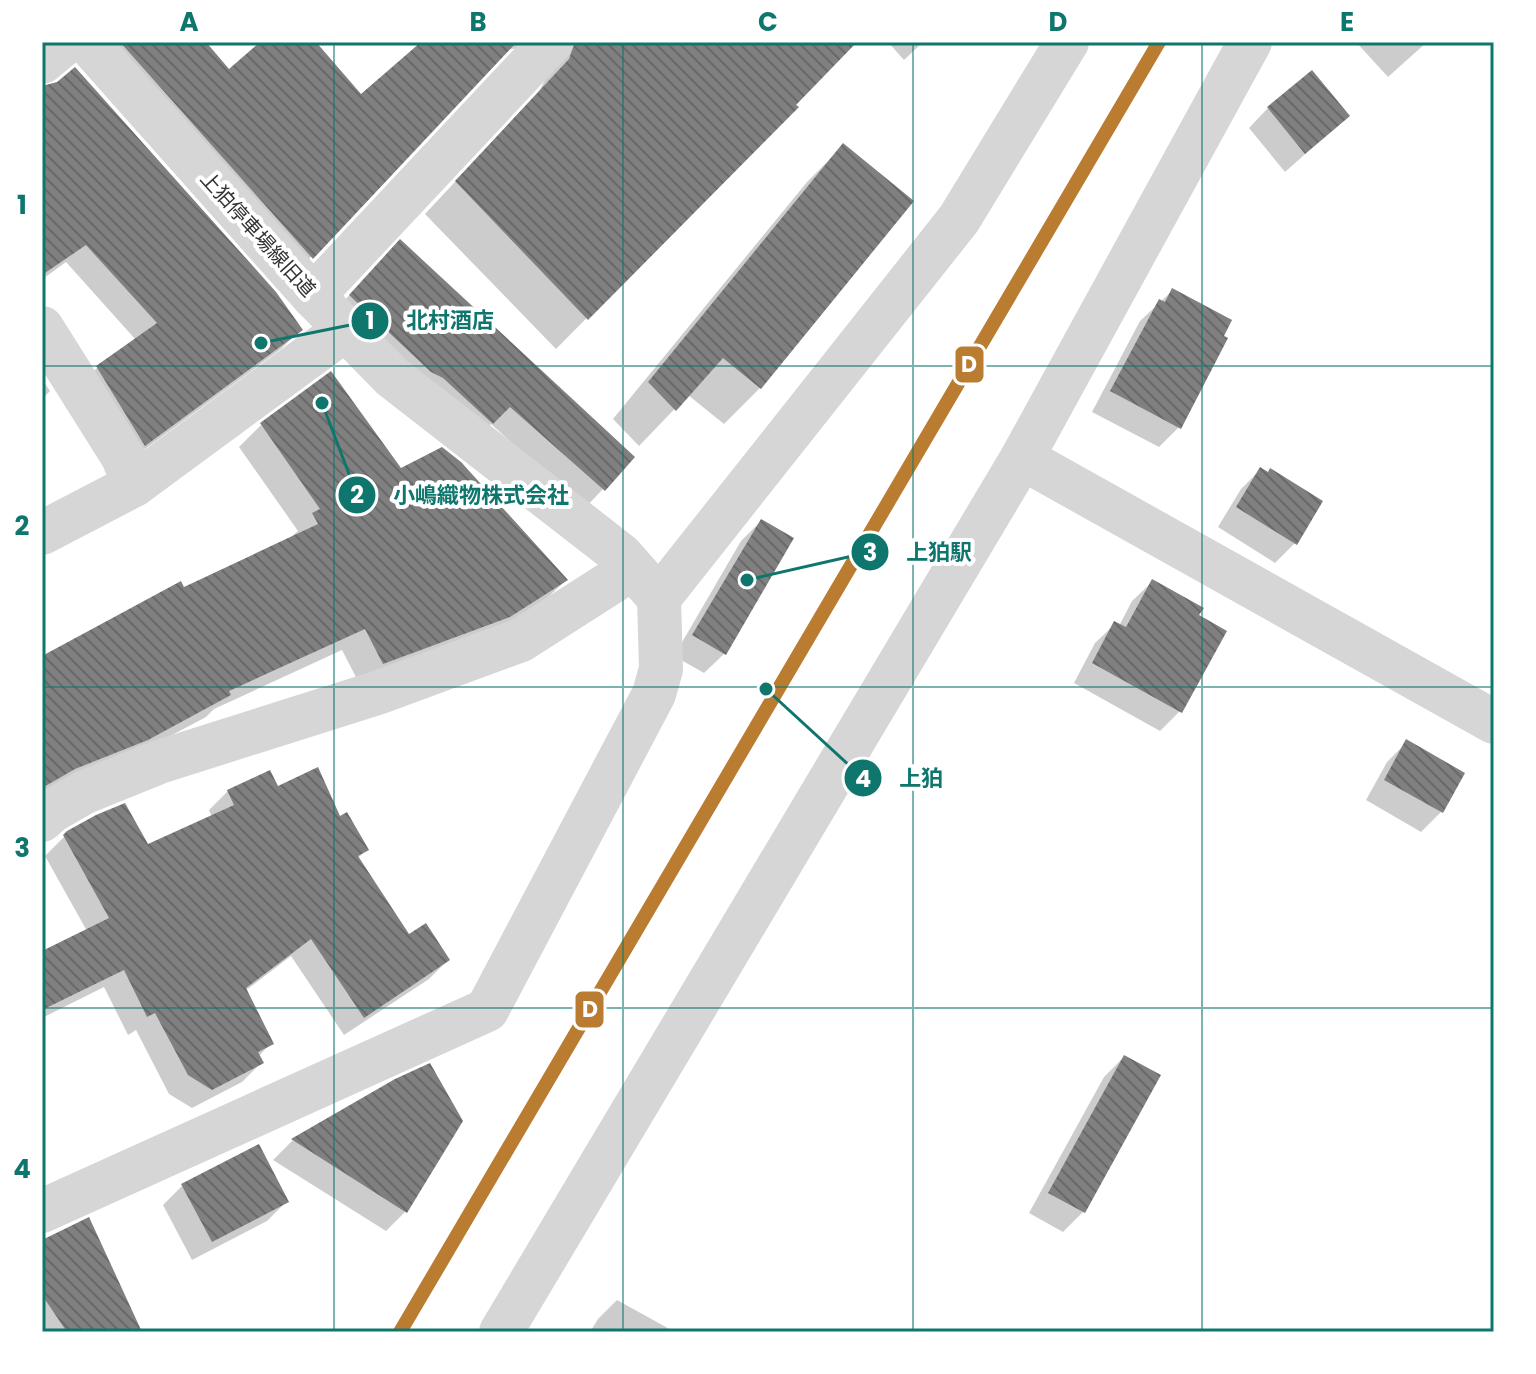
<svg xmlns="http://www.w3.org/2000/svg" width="1536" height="1374" viewBox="0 0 1536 1374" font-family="Poppins,'Noto Sans JP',sans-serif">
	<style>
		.shadow { fill: #0003 }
		.building { fill: url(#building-back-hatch) }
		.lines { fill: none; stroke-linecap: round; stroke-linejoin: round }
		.minor { stroke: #d6d6d6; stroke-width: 44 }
		.tertiary { stroke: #d6d6d6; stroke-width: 44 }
		.rail-1-casing { stroke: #fff; stroke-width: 20 }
		.rail-1 { stroke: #ba7c31; stroke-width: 14 }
		.grid { fill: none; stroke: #0f766e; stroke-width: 2; stroke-opacity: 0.55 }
		.labels { text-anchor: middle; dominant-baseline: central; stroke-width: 8; stroke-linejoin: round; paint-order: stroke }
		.street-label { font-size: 20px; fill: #323232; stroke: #fff }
		.leader { fill: none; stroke: #0f766e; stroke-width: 3 }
		.callout-dot { fill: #0f766e; stroke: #fff; stroke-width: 3 }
		.mark-label { font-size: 24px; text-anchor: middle; font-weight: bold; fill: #fff }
		.callout-label { font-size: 22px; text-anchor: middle; font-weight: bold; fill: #0f766e; stroke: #fff; stroke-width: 8; stroke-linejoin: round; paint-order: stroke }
		.line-badge { stroke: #fff; stroke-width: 3 }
		.badge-label { font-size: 22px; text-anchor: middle; font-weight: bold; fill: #fff }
		.neatline { fill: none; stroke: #0f766e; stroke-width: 3 }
		.grid-label { font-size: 26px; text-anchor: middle; font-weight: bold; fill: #0f766e }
	</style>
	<defs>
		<pattern id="building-back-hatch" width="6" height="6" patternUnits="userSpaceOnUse" patternTransform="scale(2)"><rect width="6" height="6" fill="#808080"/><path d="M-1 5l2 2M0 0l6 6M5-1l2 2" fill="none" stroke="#696969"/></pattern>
	</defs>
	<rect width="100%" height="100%" fill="#fff"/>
	<g class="shadow">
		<path d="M 84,42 L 203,42 L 228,71 L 263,42 L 313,42 L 360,97 L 425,42 L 854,42 L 793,105 L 796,107 L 556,349 L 425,214 L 538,93 L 545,80 L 524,48 L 511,49 L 504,53 L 289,280 Z"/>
		<path d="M 888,42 L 923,42 L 904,60 Z"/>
		<path d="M 1356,42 L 1427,42 L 1388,77 Z"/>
		<path d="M 42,88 L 300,330 L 281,349 L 126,463 L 78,387 L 97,368 L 136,340 L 66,262 L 44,278 L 42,275 Z"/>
		<path d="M 1268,108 L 1348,116 L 1285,172 L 1249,128 Z"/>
		<path d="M 843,146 L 760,388 L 724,424 L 688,395 L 639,446 L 613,419 L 807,182 Z"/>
		<path d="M 382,260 L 633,457 L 585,508 L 491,424 L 474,441 L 332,314 Z"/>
		<path d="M 1173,290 L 1179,427 L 1159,447 L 1092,412 L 1140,321 Z"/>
		<path d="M 42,379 L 50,391 L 42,399 Z"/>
		<path d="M 261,425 L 400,470 L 566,580 L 543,602 L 485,639 L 360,685 L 342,650 L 214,709 L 206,717 L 123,761 L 42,796 L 42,657 L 291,537 L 298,531 L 239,447 Z"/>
		<path d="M 1260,470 L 1295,543 L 1275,563 L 1218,527 L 1241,489 Z"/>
		<path d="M 761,521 L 724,654 L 704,673 L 674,656 L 741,541 Z"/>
		<path d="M 1152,582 L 1196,616 L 1180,711 L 1160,731 L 1074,683 L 1095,643 L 1115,624 L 1119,626 L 1132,601 Z"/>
		<path d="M 1407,742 L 1441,812 L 1421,832 L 1366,800 L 1387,762 Z"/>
		<path d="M 277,789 L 340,818 L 367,849 L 357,859 L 408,937 L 448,960 L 429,979 L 344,1035 L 291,956 L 245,991 L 271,1043 L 258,1057 L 261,1063 L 242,1082 L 192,1108 L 169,1094 L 136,1030 L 128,1035 L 104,987 L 42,1018 L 42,953 L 87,931 L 45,856 L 68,833 L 147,847 L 212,817 L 209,810 L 228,791 Z"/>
		<path d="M 1124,1057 L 1158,1076 L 1083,1212 L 1063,1232 L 1029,1213 L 1104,1077 Z"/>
		<path d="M 396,1081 L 406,1211 L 386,1231 L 273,1160 L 292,1141 Z"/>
		<path d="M 182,1186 L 287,1201 L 267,1221 L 192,1260 L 163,1205 Z"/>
		<path d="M 88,1220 L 139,1332 L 42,1332 L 42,1240 Z"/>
		<path d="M 617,1300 L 675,1332 L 590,1332 L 598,1319 Z"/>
	</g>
	<g class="building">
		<path d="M 120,42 L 206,42 L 229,69 L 260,42 L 316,42 L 361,94 L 421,42 L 511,42 L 514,45 L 313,259 Z"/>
		<path d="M 575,42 L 857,42 L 796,105 L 799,107 L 588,320 L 455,181 L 569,59 Z"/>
		<path d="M 75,67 L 276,292 L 303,330 L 145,446 L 96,366 L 157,323 L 86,245 L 42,275 L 42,86 L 57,82 Z"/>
		<path d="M 1312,70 L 1350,116 L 1305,154 L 1267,107 Z"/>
		<path d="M 843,143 L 914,201 L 761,389 L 723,358 L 676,411 L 648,382 Z"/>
		<path d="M 400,239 L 635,457 L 605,491 L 510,407 L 493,424 L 443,378 L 431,372 L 349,295 Z"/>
		<path d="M 1172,288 L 1232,320 L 1224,336 L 1228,338 L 1181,429 L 1110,391 L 1159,299 L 1165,302 Z"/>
		<path d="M 331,371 L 401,468 L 442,447 L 461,462 L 568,580 L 510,617 L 383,664 L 365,629 L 229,691 L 231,695 L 148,740 L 75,769 L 42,788 L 42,656 L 181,581 L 184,587 L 318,524 L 312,513 L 320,509 L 260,423 Z"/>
		<path d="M 1260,467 L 1268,472 L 1270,468 L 1323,501 L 1297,545 L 1236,507 Z"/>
		<path d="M 761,519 L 794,538 L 726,655 L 692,635 Z"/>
		<path d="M 1152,579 L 1204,608 L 1199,615 L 1227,631 L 1182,713 L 1092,663 L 1114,621 L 1126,627 Z"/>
		<path d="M 1406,739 L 1465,773 L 1443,813 L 1384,780 Z"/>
		<path d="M 318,767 L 340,816 L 347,812 L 369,850 L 358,856 L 409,934 L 426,923 L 450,960 L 364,1018 L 311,939 L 246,988 L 274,1044 L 258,1052 L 264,1063 L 212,1090 L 188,1075 L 155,1013 L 147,1017 L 124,970 L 42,1010 L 42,951 L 109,918 L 63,835 L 67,831 L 96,815 L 125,803 L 148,844 L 234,805 L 227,790 L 270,770 L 278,786 Z"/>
		<path d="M 1124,1055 L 1161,1075 L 1085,1213 L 1048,1193 Z"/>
		<path d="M 430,1063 L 463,1121 L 407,1213 L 291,1139 L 395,1079 Z"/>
		<path d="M 259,1144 L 289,1202 L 212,1242 L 181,1184 Z"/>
		<path d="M 89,1217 L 142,1332 L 67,1332 L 42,1295 L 42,1240 Z"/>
	</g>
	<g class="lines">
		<g class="minor">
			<path d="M 87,42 L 313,296 L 392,377 L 621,555 L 659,598"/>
			<path d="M 42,62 L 66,42"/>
			<path d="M 313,296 L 551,42"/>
			<path d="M 42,328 L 123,457 L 134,485"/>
			<path d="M 42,533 L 134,485 L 346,329"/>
			<path d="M 42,820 L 52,811 L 85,792 L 159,762 L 377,693 L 521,640 L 632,569"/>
			<path d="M 42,1211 L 487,1010 L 654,694 L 661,669 L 659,598 L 959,219 L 1067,42"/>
			<path d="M 501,1332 L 1022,458 L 1250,42"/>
		</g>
		<path class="tertiary" d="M 1022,458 L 1494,722"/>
		<g class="rail-1-casing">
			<path id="rail-1" d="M 400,1332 L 1159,42"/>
		</g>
		<use href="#rail-1" class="rail-1"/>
	</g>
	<path class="grid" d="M 334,42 L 334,1332M 623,42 L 623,1332M 913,42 L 913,1332M 1202,42 L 1202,1332M 42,366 L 1494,366M 42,687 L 1494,687M 42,1008 L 1494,1008"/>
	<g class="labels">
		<g class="street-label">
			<text transform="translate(258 234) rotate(48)">上狛停車場線旧道</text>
		</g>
	</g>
	<path class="leader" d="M261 343L370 321M322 403L357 495M747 580L870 552M766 689L863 778"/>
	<g class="callout-dot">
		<circle cx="261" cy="343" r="8"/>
		<circle cx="322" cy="403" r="8"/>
		<circle cx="747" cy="580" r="8"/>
		<circle cx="766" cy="689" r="8"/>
		<circle cx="370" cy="321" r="20"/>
		<circle cx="357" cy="495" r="20"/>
		<circle cx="870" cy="552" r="20"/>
		<circle cx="863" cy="778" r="20"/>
	</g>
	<g class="mark-label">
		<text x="370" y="329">1</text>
		<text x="357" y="503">2</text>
		<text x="870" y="561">3</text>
		<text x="863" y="787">4</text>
	</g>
	<g class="callout-label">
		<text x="450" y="328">北村酒店</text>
		<text x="481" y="503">小嶋織物株式会社</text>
		<text x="939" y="560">上狛駅</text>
		<text x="921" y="786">上狛</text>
	</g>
	<g class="line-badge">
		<rect x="954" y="345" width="31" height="39" rx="8" fill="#ba7c31"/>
		<rect x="574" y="990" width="31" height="39" rx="8" fill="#ba7c31"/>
	</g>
	<g class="badge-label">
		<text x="969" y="372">D</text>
		<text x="590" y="1017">D</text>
	</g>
	<rect width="1536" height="1374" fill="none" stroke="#ffffff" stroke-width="88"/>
	<rect x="44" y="44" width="1448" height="1286" class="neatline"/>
	<g class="grid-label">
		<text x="189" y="31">A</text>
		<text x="478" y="31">B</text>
		<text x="768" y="31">C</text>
		<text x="1058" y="31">D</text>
		<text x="1347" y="31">E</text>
		<text x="22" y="214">1</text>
		<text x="22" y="535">2</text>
		<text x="22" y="857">3</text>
		<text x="22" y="1178">4</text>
	</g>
</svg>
